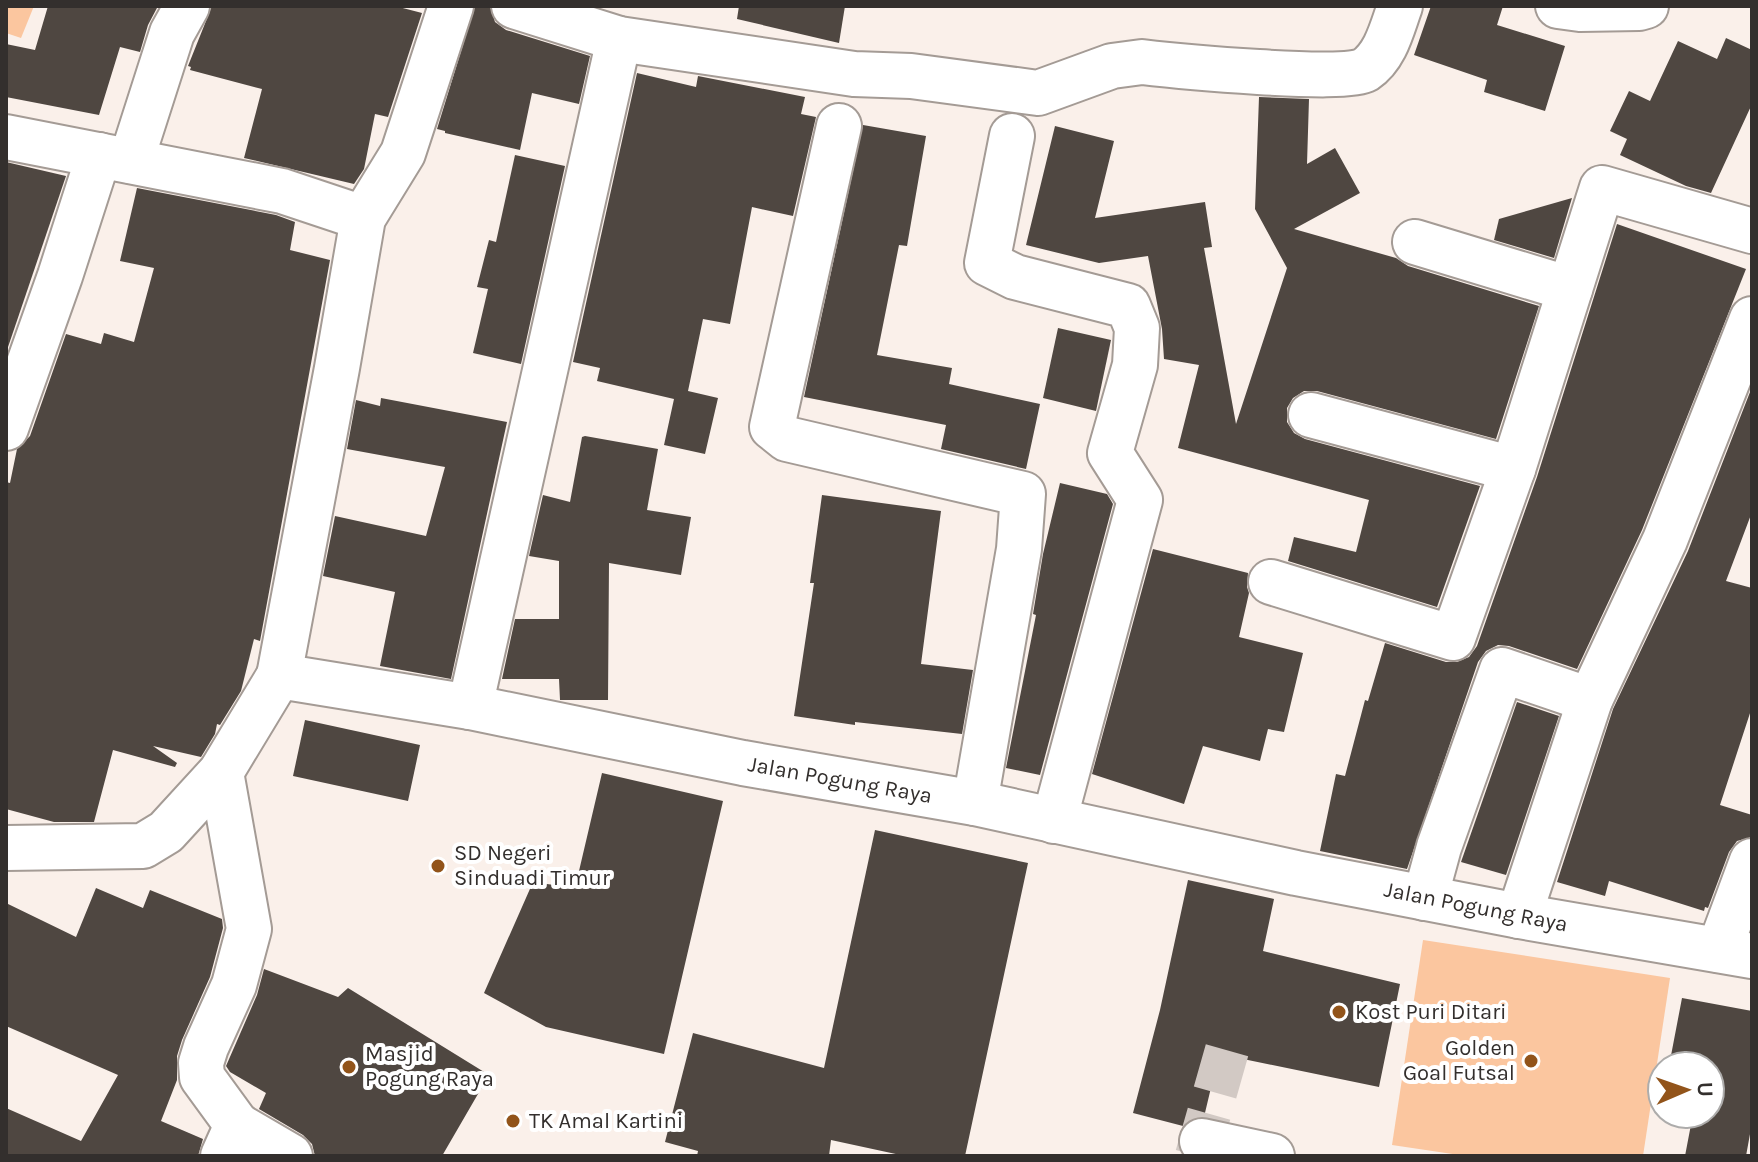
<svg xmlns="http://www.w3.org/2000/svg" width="1758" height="1162" viewBox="0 0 1758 1162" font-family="Karla,sans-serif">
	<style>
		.green { fill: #fbc69f }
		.building { fill: #4f4741 }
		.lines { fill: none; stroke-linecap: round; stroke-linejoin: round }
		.minor-tunnel { stroke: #d2c9c4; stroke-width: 44; stroke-dasharray: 44 22; stroke-linecap: butt }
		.minor-casing { stroke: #a49b95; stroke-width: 48 }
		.minor { stroke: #fff; stroke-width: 44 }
		.poi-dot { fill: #92541a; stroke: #fff; stroke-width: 3 }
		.labels { text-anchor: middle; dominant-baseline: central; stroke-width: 8; stroke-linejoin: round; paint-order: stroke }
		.street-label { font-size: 22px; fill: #332f2d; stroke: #fff }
		.poi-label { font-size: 22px; fill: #332f2d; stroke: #fff; text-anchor: start }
	</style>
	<rect width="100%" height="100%" fill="#faf0ea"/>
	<g class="green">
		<path d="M 6,6 L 34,6 L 21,38 L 6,33 Z"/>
		<path d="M 1423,940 L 1670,978 L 1643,1156 L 1466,1156 L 1392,1145 Z"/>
	</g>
	<g class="building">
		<path d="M 48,6 L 158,6 L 148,25 L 140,52 L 120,47 L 99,115 L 6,97 L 6,44 L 35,50 Z"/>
		<path d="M 212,6 L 395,6 L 422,13 L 388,117 L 375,114 L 364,169 L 354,184 L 244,158 L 262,89 L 190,70 L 191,67 L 188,66 Z"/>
		<path d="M 475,6 L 490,6 L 495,22 L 506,30 L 590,56 L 579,104 L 532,93 L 520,150 L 445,133 L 445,131 L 437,129 Z"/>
		<path d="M 739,6 L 845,6 L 839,43 L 737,19 Z"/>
		<path d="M 1431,6 L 1503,6 L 1497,25 L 1565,46 L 1545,111 L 1484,92 L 1487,80 L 1414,55 Z"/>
		<path d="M 1726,38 L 1752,50 L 1752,104 L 1711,193 L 1686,186 L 1620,155 L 1627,139 L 1610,131 L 1629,91 L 1650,101 L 1678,41 L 1717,59 Z"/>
		<path d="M 637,73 L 696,87 L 698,76 L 805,97 L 801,114 L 816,117 L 793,216 L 752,207 L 730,324 L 703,319 L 688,391 L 718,398 L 705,454 L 664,445 L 674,399 L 597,381 L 600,368 L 573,362 Z"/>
		<path d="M 1259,97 L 1309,99 L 1307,164 L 1335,148 L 1360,193 L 1294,229 L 1396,258 L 1408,266 L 1539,306 L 1496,439 L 1317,391 L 1304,391 L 1293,398 L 1287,408 L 1287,422 L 1294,433 L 1305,439 L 1480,486 L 1437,607 L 1288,561 L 1294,537 L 1356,552 L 1369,500 L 1178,448 L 1199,365 L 1164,359 L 1162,329 L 1148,256 L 1099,263 L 1026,245 L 1055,126 L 1114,141 L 1095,218 L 1205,202 L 1212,247 L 1204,248 L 1236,424 L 1287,268 L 1255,209 Z"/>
		<path d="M 863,125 L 926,136 L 907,246 L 899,245 L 877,355 L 952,368 L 949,384 L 1040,404 L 1026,469 L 941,449 L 946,425 L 804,397 Z"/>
		<path d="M 515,155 L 565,166 L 521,364 L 473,353 L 488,289 L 477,287 L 489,240 L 496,242 Z"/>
		<path d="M 6,162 L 66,176 L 6,353 Z"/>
		<path d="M 137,188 L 276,215 L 295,222 L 290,250 L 330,260 L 260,641 L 254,639 L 241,691 L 220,725 L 217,724 L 215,734 L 201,757 L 153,746 L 177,763 L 175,767 L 113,750 L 94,822 L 54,822 L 6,809 L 6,482 L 10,483 L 17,449 L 30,436 L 66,334 L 101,344 L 104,333 L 134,342 L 154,268 L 120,261 Z"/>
		<path d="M 1572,198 L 1554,258 L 1494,240 L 1499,219 Z"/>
		<path d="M 1617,224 L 1746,269 L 1642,530 L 1577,669 L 1509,646 L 1498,645 L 1486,651 L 1478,662 L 1407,869 L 1320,851 L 1336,774 L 1345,776 L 1365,700 L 1368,701 L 1385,643 L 1446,662 L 1457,662 L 1469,657 L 1477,646 L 1537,477 Z"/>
		<path d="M 1058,328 L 1111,340 L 1096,411 L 1043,398 Z"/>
		<path d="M 1752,387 L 1752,512 L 1726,581 L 1752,588 L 1752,707 L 1720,805 L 1752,815 L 1752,837 L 1737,841 L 1729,852 L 1708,908 L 1705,907 L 1704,911 L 1609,881 L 1605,896 L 1557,882 L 1613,709 L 1688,551 Z"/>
		<path d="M 381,398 L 507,422 L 451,679 L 380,666 L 395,592 L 323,576 L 335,516 L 426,536 L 445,467 L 347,449 L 356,400 L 380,406 Z"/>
		<path d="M 585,436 L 658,449 L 647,510 L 691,517 L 681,575 L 609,563 L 608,700 L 560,700 L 559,679 L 502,679 L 515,619 L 559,619 L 559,561 L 529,556 L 543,495 L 570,502 L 582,437 Z"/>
		<path d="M 1060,483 L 1107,494 L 1113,504 L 1040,775 L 1006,768 L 1036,615 L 1033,614 L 1043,554 Z"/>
		<path d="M 822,495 L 941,511 L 921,664 L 973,670 L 962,734 L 855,722 L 855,725 L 794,716 L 814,583 L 810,583 Z"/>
		<path d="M 1153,549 L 1248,573 L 1247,587 L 1249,593 L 1239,637 L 1303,653 L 1284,732 L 1268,729 L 1260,761 L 1203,746 L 1184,804 L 1092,774 Z"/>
		<path d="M 1517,702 L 1559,716 L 1506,875 L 1461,862 Z"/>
		<path d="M 305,720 L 420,745 L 408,801 L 293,776 Z"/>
		<path d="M 602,773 L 723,801 L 664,1054 L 546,1027 L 484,993 L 533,882 L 575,888 Z"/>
		<path d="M 875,830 L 1028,863 L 965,1156 L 905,1156 L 831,1140 L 829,1156 L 697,1156 L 698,1151 L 665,1142 L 693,1033 L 824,1068 Z"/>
		<path d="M 1188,880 L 1274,899 L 1263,951 L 1400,984 L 1379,1087 L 1219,1054 L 1204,1117 L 1194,1118 L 1183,1126 L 1133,1113 L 1160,1010 Z"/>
		<path d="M 96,888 L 143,908 L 150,890 L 222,919 L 223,928 L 210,977 L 182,1040 L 177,1056 L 177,1080 L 161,1121 L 203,1139 L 198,1156 L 6,1156 L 6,1108 L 81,1141 L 118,1075 L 6,1026 L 6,903 L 76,937 Z"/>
		<path d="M 264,969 L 338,997 L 348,988 L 489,1075 L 442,1156 L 315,1156 L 312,1144 L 303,1135 L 259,1109 L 266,1093 L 230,1072 L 226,1066 L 257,995 Z"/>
		<path d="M 1682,998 L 1752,1011 L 1752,1123 L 1746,1156 L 1685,1156 L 1693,1114 L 1710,1114 L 1710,1066 L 1669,1066 Z"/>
	</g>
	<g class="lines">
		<path class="minor-tunnel" d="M 1197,1156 L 1233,1029"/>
		<g class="minor-casing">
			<g id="minor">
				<path d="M 514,6 L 619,39 L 854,74 L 911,76 L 1038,93 L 1112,66 L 1142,62 C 1175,66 1345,82 1365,70 C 1386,56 1392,28 1400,6"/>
				<path d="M 1558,6 L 1580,9 L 1639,8 L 1646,6"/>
				<path d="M 839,126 L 772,427 L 787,439 L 1023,494 L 1019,549 L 975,803"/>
				<path d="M 1012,136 L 987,263 L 1015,277 L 1128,306 L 1137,328 L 1135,365 L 1110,453 L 1140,500 L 1054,821"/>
				<path d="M 6,137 L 282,191 L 363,218"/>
				<path d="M 131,161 L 172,33 L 187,6"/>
				<path d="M 1415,242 L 1570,289"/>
				<path d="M 1311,415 L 1513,469"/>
				<path d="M 6,428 L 60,276 L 99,155"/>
				<path d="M 1271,582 L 1453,638 L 1513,469 L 1602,188 L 1752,231"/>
				<path d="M 279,676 L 337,368 L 363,218 L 403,153 L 451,6"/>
				<path d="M 470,707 L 619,39"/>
				<path d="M 221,772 L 249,929 L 234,985 L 206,1047 L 201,1063 L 202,1077 L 237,1125 L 223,1156"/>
				<path d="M 6,848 L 143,846 L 166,832 L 221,772 L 279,676 L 470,707 L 743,763 L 975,803 L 1296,873 L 1519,916 L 1752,956"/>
				<path d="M 1425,898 L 1439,847 L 1502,670 L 1590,700"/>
				<path d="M 1519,916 L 1590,700 L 1665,540 L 1752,319"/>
				<path d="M 1719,950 L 1752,861"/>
				<path d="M 237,1125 L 290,1156"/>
				<path d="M 1202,1141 L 1272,1156"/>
			</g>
		</g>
		<use href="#minor" class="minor"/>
	</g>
	<g class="poi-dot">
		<circle cx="438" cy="866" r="8"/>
		<circle cx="1339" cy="1012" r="8"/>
		<circle cx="1531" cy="1061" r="8"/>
		<circle cx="349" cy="1067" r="8"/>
		<circle cx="513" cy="1121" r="8"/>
	</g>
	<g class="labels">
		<g class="street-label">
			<text transform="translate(840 780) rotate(10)">Jalan Pogung Raya</text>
			<text transform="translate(1476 907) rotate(11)">Jalan Pogung Raya</text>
		</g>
		<g class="poi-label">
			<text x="454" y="853">SD Negeri<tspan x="454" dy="25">Sinduadi Timur</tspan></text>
			<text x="1355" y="1012">Kost Puri Ditari</text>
			<text x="1515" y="1048" text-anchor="end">Golden<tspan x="1515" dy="25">Goal Futsal</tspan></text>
			<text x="365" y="1054">Masjid<tspan x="365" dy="25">Pogung Raya</tspan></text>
			<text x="529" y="1121">TK Amal Kartini</text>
		</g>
	</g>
	<rect width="1758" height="1162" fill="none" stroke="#332f2d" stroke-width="16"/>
	<g transform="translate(1686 1090) rotate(88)"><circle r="38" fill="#ffffff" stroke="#adacab" stroke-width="2"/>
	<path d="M0-6L14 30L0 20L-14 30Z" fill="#92541a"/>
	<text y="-12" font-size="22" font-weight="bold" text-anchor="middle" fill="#332f2d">U</text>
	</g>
</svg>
